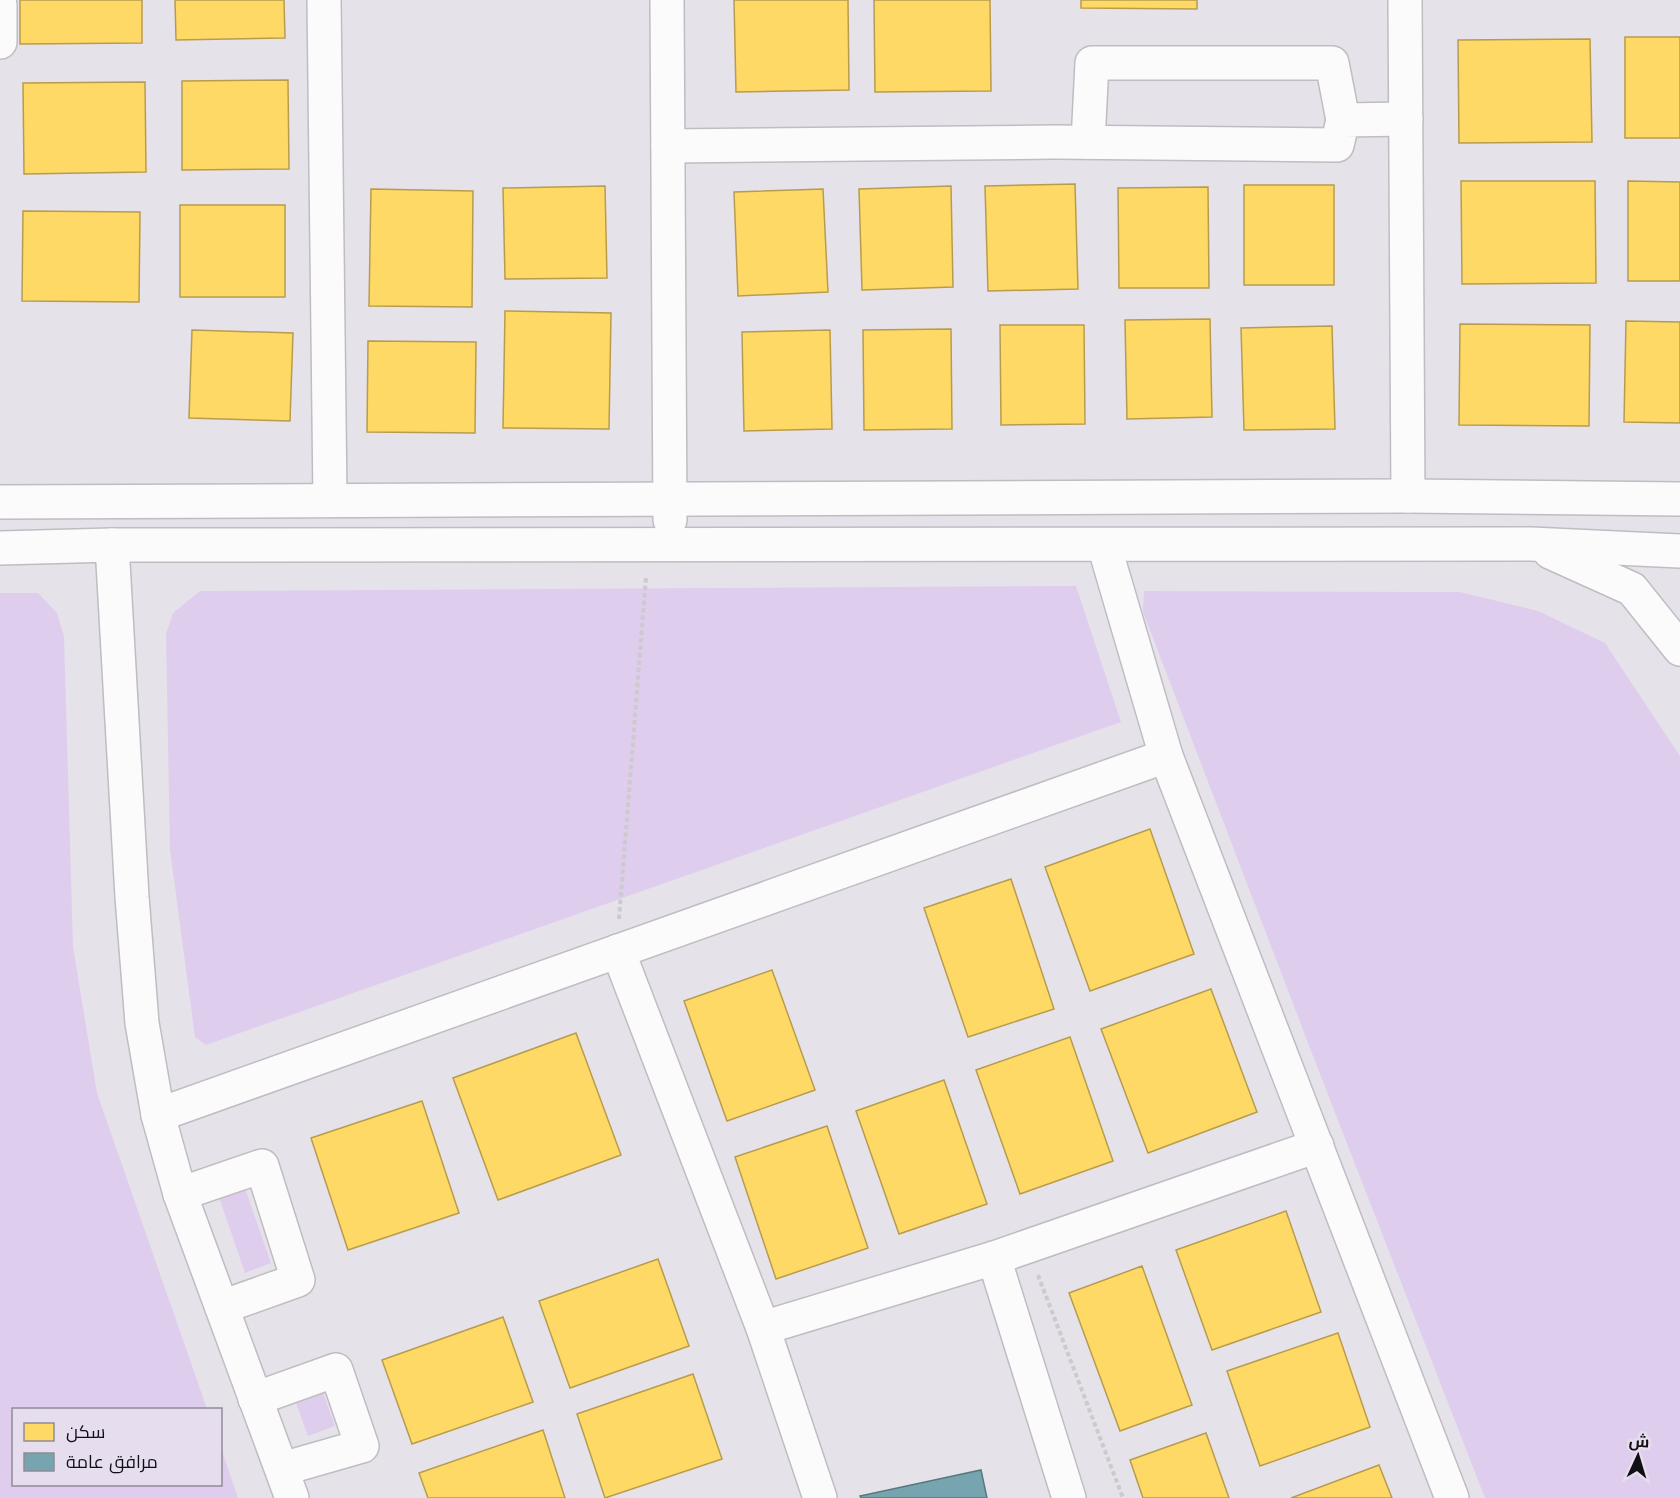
<svg xmlns="http://www.w3.org/2000/svg" width="1680" height="1498" viewBox="0 0 1680 1498" font-family="Helvetica,Cairo,sans-serif">
	<style>
		.green { fill: #dfcdee }
		.homes { fill: #ffd966; stroke: #b89c4d; stroke-width: 1.5 }
		.public { fill: #76a5af; stroke: #587880; stroke-width: 1.5 }
		.lines { fill: none; stroke-linecap: round; stroke-linejoin: round }
		.minor-casing { stroke: #c0bcc2; stroke-width: 36 }
		.path { stroke: #cccacd; stroke-width: 4; stroke-dasharray: 4.5 3; stroke-linecap: butt }
		.minor { stroke: #fbfbfc; stroke-width: 33 }
	</style>
	<rect width="100%" height="100%" fill="#e6e2ea"/>
	<g class="green">
		<path d="M 1076,586 L 1121,722 L 206,1045 L 195,1037 L 170,850 L 166,634 L 173,613 L 200,591 Z"/>
		<path d="M 1144,591 L 1460,592 L 1538,611 L 1605,643 L 1680,756 L 1680,1498 L 1485,1498 L 1318,1069 L 1143,612 Z"/>
		<path d="M 0,593 L 38,593 L 57,613 L 64,636 L 73,947 L 97,1093 L 207,1409 L 14,1410 L 14,1484 L 220,1484 L 221,1448 L 238,1498 L 0,1498 Z"/>
		<path d="M 245,1188 L 271,1263 L 245,1273 L 219,1197 Z"/>
		<path d="M 323,1393 L 335,1426 L 308,1436 L 296,1403 Z"/>
	</g>
	<g class="homes">
		<path d="M 20,0 L 142,0 L 142,43 L 20,44 Z"/>
		<path d="M 175,0 L 284,0 L 285,38 L 176,40 Z"/>
		<path d="M 734,0 L 848,0 L 849,90 L 736,92 Z"/>
		<path d="M 874,0 L 990,0 L 991,91 L 875,92 Z"/>
		<path d="M 1081,0 L 1197,0 L 1197,9 L 1081,8 Z"/>
		<rect x="1625" y="37" width="55" height="101"/>
		<path d="M 1590,39 L 1592,142 L 1459,143 L 1458,40 Z"/>
		<path d="M 288,80 L 289,169 L 182,170 L 182,81 Z"/>
		<path d="M 145,82 L 146,172 L 24,174 L 23,83 Z"/>
		<path d="M 1461,181 L 1595,181 L 1596,283 L 1462,284 Z"/>
		<path d="M 1628,181 L 1680,182 L 1680,281 L 1628,281 Z"/>
		<path d="M 1075,184 L 1078,289 L 988,291 L 985,186 Z"/>
		<rect x="1244" y="185" width="90" height="100"/>
		<path d="M 605,186 L 607,278 L 505,279 L 503,188 Z"/>
		<path d="M 951,186 L 953,287 L 862,290 L 859,189 Z"/>
		<path d="M 1208,187 L 1209,288 L 1119,288 L 1118,188 Z"/>
		<path d="M 371,189 L 473,191 L 472,307 L 369,306 Z"/>
		<path d="M 823,189 L 828,292 L 738,296 L 734,192 Z"/>
		<rect x="180" y="205" width="105" height="92"/>
		<path d="M 23,211 L 140,212 L 139,302 L 22,301 Z"/>
		<path d="M 505,311 L 611,313 L 609,429 L 503,428 Z"/>
		<path d="M 1210,319 L 1212,417 L 1127,419 L 1125,320 Z"/>
		<path d="M 1626,321 L 1680,322 L 1680,423 L 1624,422 Z"/>
		<path d="M 1460,324 L 1590,325 L 1589,426 L 1459,425 Z"/>
		<path d="M 1000,325 L 1084,325 L 1085,424 L 1001,425 Z"/>
		<path d="M 1332,326 L 1335,429 L 1244,430 L 1241,328 Z"/>
		<path d="M 951,329 L 952,429 L 864,430 L 863,330 Z"/>
		<path d="M 192,330 L 293,333 L 290,421 L 189,418 Z"/>
		<path d="M 830,330 L 832,429 L 744,431 L 742,332 Z"/>
		<path d="M 368,341 L 476,342 L 475,433 L 367,432 Z"/>
		<path d="M 1150,829 L 1194,954 L 1090,991 L 1045,867 Z"/>
		<path d="M 1011,879 L 1054,1009 L 968,1037 L 924,908 Z"/>
		<path d="M 772,970 L 815,1090 L 727,1121 L 684,1001 Z"/>
		<path d="M 1211,989 L 1257,1112 L 1148,1153 L 1101,1029 Z"/>
		<path d="M 576,1033 L 621,1155 L 498,1200 L 453,1078 Z"/>
		<path d="M 1070,1037 L 1113,1161 L 1020,1194 L 976,1070 Z"/>
		<path d="M 944,1080 L 987,1204 L 899,1234 L 856,1111 Z"/>
		<path d="M 422,1101 L 459,1213 L 348,1250 L 311,1138 Z"/>
		<path d="M 827,1126 L 868,1248 L 776,1279 L 735,1157 Z"/>
		<path d="M 1286,1211 L 1321,1312 L 1212,1350 L 1176,1250 Z"/>
		<path d="M 658,1259 L 689,1346 L 570,1388 L 539,1301 Z"/>
		<path d="M 1142,1266 L 1192,1405 L 1120,1431 L 1069,1293 Z"/>
		<path d="M 503,1317 L 533,1402 L 412,1444 L 382,1360 Z"/>
		<path d="M 1338,1333 L 1370,1427 L 1260,1466 L 1227,1371 Z"/>
		<path d="M 693,1374 L 722,1459 L 605,1498 L 577,1414 Z"/>
		<path d="M 543,1430 L 565,1498 L 428,1498 L 419,1473 Z"/>
		<path d="M 1206,1433 L 1229,1498 L 1143,1498 L 1130,1460 Z"/>
		<path d="M 1379,1465 L 1392,1498 L 1291,1498 Z"/>
	</g>
	<path class="public" d="M 981,1470 L 987,1498 L 861,1498 L 860,1496 Z"/>
	<g class="lines">
		<g class="minor-casing">
			<g id="minor">
				<path d="M 324,0 L 330,499"/>
				<path d="M 667,0 L 670,520"/>
				<path d="M 1405,0 L 1408,496"/>
				<path d="M 0,5 L 0,42"/>
				<path d="M 1088,142 L 1092,63 L 1332,63 L 1343,120"/>
				<path d="M 668,146 L 1055,142 L 1337,145 L 1343,120 L 1406,119"/>
				<path d="M 0,502 L 1408,496 L 1680,499"/>
				<path d="M 112,545 L 132,897 L 142,1023 L 158,1115 L 180,1194 L 292,1498"/>
				<path d="M 1104,545 L 1166,756 L 1452,1498"/>
				<path d="M 0,548 L 112,545 L 1531,544 L 1680,551"/>
				<path d="M 1550,552 L 1632,589 L 1680,649"/>
				<path d="M 618,951 L 763,1328 L 820,1498"/>
				<path d="M 158,1115 L 1166,756"/>
				<path d="M 180,1194 L 262,1166 L 298,1280 L 222,1307"/>
				<path d="M 994,1258 L 1069,1498"/>
				<path d="M 763,1328 L 994,1258 L 1317,1146"/>
				<path d="M 255,1399 L 336,1370 L 362,1446 L 282,1469"/>
			</g>
		</g>
		<g class="path">
			<path d="M 619,919 L 646,577"/>
			<path d="M 1038,1275 L 1123,1498"/>
		</g>
		<use href="#minor" class="minor"/>
	</g>
	<rect x="12" y="1408" width="210" height="78" fill="#e6deee" stroke="#918b97" stroke-width="1.5"/>
	<rect x="24" y="1423" width="30" height="18" fill="#ffd966" stroke="#918b97" stroke-width="1.5"/>
	<text x="66" y="1438" font-size="18" fill="#120f14">سكن</text>
	<rect x="24" y="1453" width="30" height="18" fill="#76a5af" stroke="#918b97" stroke-width="1.5"/>
	<text x="66" y="1468" font-size="18" fill="#120f14">مرافق عامة</text>
	<g transform="translate(1638 1456) rotate(4)" stroke="#e6deee" stroke-width="4.5" paint-order="stroke">
	<path d="M0-4.5L10 22L0 15L-10 22Z" fill="#120f14"/>
	<text y="-9" font-size="16" font-weight="bold" text-anchor="middle" fill="#120f14">ش</text>
	</g>
</svg>
